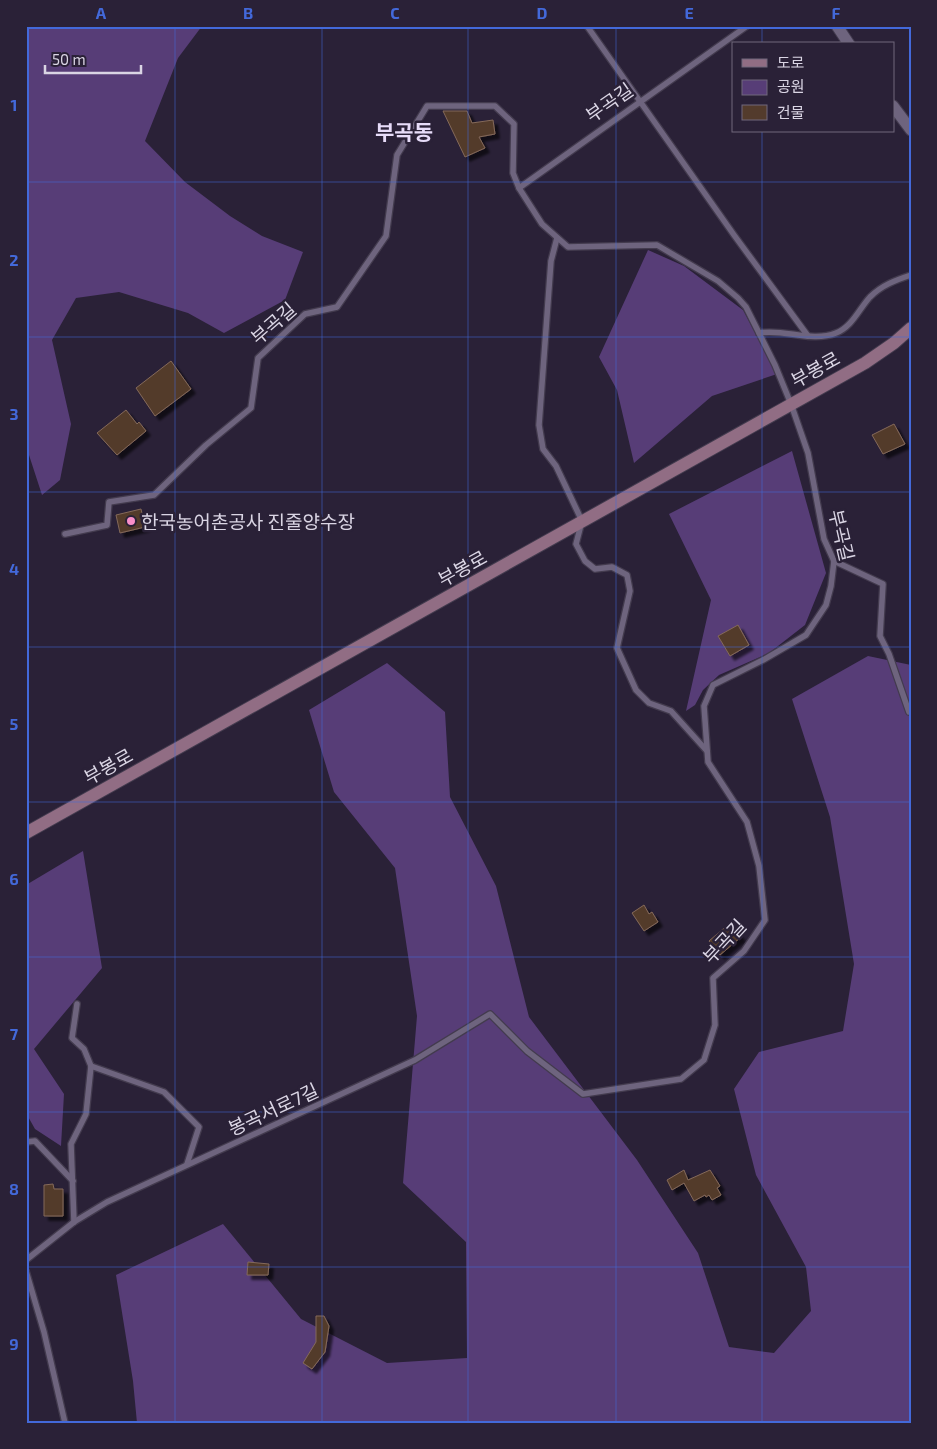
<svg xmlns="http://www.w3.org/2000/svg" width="937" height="1449" viewBox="0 0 937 1449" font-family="'Exo 2','Noto Sans KR',sans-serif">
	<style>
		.green { fill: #573d77 }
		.building { fill: #533b2c; stroke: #846959; filter: url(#shadow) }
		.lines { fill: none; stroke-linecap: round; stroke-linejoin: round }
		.lane-casing { stroke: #433b4e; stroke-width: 8 }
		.street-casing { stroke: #433b4e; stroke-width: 13 }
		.secondary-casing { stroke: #433b4e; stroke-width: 14 }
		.lane { stroke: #6e647e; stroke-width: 5.5 }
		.street { stroke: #6e647e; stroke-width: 11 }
		.secondary { stroke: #916d84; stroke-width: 12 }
		.grid { fill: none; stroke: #4369da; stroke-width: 1; stroke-opacity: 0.55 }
		.poi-dot { fill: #f98fc9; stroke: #2a2137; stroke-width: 2 }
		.labels { text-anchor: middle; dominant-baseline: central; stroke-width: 5; stroke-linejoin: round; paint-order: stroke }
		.street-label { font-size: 19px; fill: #dad5e4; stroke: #2a2137 }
		.poi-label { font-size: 19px; fill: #dad5e4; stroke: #2a2137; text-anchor: start }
		.quarter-label { font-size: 21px; font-weight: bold; fill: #e7dcf9; stroke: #2a2137 }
		.neatline { fill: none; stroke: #4369da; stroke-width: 2 }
		.grid-label { font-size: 16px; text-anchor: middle; font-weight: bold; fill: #4369da }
	</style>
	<defs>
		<filter id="shadow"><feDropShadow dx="4.5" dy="4.5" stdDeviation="1" flood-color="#0009"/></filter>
	</defs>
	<rect width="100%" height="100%" fill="#2a2137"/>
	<g class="green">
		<path d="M 26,26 L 202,26 L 178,58 L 145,141 L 185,182 L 230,216 L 262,236 L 303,252 L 285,300 L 224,333 L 188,313 L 119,292 L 76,298 L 52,340 L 71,424 L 60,480 L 42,495 L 29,455 L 26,454 Z"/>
		<path d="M 648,250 L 684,266 L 743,310 L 777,374 L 712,396 L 634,463 L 617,390 L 599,357 Z"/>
		<path d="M 792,451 L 826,573 L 805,625 L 769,653 L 719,675 L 703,690 L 695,705 L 686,711 L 711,600 L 669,514 Z"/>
		<path d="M 868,656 L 911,665 L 911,1423 L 137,1423 L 133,1381 L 116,1275 L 223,1224 L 301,1319 L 387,1363 L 467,1358 L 466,1242 L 403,1183 L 417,1016 L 395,868 L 334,792 L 309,710 L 387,663 L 445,712 L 450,797 L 496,886 L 529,1017 L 637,1160 L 698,1253 L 729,1347 L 774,1353 L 811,1311 L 806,1267 L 756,1175 L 734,1089 L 759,1052 L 843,1031 L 854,964 L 830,817 L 792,699 Z"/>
		<path d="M 83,851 L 102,968 L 34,1049 L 64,1094 L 61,1146 L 35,1129 L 26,1113 L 26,885 Z"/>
	</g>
	<g class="building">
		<path d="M 443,111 L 467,111 L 472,123 L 493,120 L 495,134 L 479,137 L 485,148 L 465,157 Z"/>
		<path d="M 171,361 L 191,389 L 155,416 L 136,388 Z"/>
		<path d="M 126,410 L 137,424 L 139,422 L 146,431 L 117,455 L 97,433 Z"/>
		<path d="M 894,424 L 905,444 L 883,454 L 872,435 Z"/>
		<path d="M 141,509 L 145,527 L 120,533 L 116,515 Z"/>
		<path d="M 738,625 L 749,645 L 730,656 L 718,636 Z"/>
		<path d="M 644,905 L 649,914 L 652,912 L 658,922 L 644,931 L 632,913 Z"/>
		<path d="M 730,923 L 741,937 L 720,955 L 709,941 Z"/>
		<path d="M 684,1170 L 688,1180 L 710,1170 L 720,1186 L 717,1188 L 721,1195 L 712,1200 L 709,1195 L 706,1197 L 705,1195 L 694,1201 L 684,1183 L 672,1190 L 667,1180 Z"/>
		<path d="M 53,1184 L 54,1189 L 63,1189 L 63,1216 L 44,1216 L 44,1185 Z"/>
		<path d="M 248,1262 L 269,1264 L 268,1275 L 247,1275 Z"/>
		<path d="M 316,1316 L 324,1316 L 329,1326 L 325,1352 L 312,1369 L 303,1363 L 316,1342 Z"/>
	</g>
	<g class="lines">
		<g class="lane-casing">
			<g id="lane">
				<path d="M 587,26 L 734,235 L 808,336"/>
				<path d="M 557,238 L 551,261 L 539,425 L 543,449 L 556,466 L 582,521 L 576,544 L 585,561 L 595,569 L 612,567 L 627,575 L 630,591 L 617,648 L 636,690 L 649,703 L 671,711 L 707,751"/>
				<path d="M 759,333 C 784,328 811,343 836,333 C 852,327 859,309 870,297 C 882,285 896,280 911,275"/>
				<path d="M 65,534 L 107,525 L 109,502 L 154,495 L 206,445 L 251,408 L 258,358 L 305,314 L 337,307 L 386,236 L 397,155 L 427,106 L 495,106 L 514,124 L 513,173 L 519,188"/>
				<path d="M 834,561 L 883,584 L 880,636 L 889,654 L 909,712"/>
				<path d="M 77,1004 L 72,1038 L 84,1049 L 91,1066"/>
				<path d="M 26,1142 L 35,1141 L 73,1181"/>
				<path d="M 74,1222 L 71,1144 L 86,1114 L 91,1066 L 164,1092 L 199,1127 L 187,1164"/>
				<path d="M 26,1260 L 74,1222 L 107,1202 L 415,1060 L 490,1014 L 527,1051 L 583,1094 L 681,1079 L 704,1060 L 715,1025 L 713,978 L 744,951 L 765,920 L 759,866 L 747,822 L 708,762 L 704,706 L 713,685 L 763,660 L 806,635 L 826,605 L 831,586 L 834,561 L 824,539 L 808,453 L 791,404 L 775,365 L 746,307 L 738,298 L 718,281 L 657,245 L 568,247 L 542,224 L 519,188 L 747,26"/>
				<path d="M 26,1271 L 44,1332 L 65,1423"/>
			</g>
		</g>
		<g class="street-casing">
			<g id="street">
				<path d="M 837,26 L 849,44"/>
				<path d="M 893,106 L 911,130"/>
			</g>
		</g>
		<g class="secondary-casing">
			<path id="secondary" d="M 26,833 L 865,363 L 894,343 L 911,328"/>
		</g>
		<use href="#lane" class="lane"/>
		<use href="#street" class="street"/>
		<use href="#secondary" class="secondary"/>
	</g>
	<path class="grid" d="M 175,26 L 175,1423M 322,26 L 322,1423M 468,26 L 468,1423M 616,26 L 616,1423M 762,26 L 762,44M 762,131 L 762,1423M 26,182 L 911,182M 26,337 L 911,337M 26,492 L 911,492M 26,647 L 911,647M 26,802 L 911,802M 26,957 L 911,957M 26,1112 L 911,1112M 26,1267 L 911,1267"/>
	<circle class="poi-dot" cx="131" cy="521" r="5"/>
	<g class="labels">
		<g class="street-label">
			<text transform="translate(609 102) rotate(-35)">부곡길</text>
			<text transform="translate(273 323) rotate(-41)">부곡길</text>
			<text transform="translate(815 369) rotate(-29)">부봉로</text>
			<text transform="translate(842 535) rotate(77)">부곡길</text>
			<text transform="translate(462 568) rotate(-29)">부봉로</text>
			<text transform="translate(108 766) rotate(-29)">부봉로</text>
			<text transform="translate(724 941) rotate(-47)">부곡길</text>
			<text transform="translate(273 1109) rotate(-25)">봉곡서로7길</text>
		</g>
		<g class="poi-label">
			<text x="141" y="521">한국농어촌공사 진줄양수장</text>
		</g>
		<g class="quarter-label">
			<text x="404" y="131">부곡동</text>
		</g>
	</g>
	<rect width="937" height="1449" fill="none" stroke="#2a2137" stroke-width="55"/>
	<rect x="732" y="42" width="162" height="90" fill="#2a2137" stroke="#70697c"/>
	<rect x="742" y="59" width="25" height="8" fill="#916d84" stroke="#70697c"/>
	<text x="777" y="68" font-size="15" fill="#dad5e4">도로</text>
	<rect x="742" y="80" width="25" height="15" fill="#573d77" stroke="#70697c"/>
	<text x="777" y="92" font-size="15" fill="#dad5e4">공원</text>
	<rect x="742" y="105" width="25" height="15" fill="#533b2c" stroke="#70697c"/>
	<text x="777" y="118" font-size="15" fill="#dad5e4">건물</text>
	<path d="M45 65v8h96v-8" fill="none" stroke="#dad5e4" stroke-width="2.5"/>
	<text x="52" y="65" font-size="15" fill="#dad5e4" stroke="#2a2137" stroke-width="4" paint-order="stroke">50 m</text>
	<rect x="28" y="28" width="882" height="1394" class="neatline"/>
	<g class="grid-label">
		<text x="101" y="19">A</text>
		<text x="248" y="19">B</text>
		<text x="395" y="19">C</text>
		<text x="542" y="19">D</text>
		<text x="689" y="19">E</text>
		<text x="836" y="19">F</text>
		<text x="14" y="111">1</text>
		<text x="14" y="266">2</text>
		<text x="14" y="420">3</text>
		<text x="14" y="575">4</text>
		<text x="14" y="730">5</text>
		<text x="14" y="885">6</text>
		<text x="14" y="1040">7</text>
		<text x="14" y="1195">8</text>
		<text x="14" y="1350">9</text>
	</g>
</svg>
